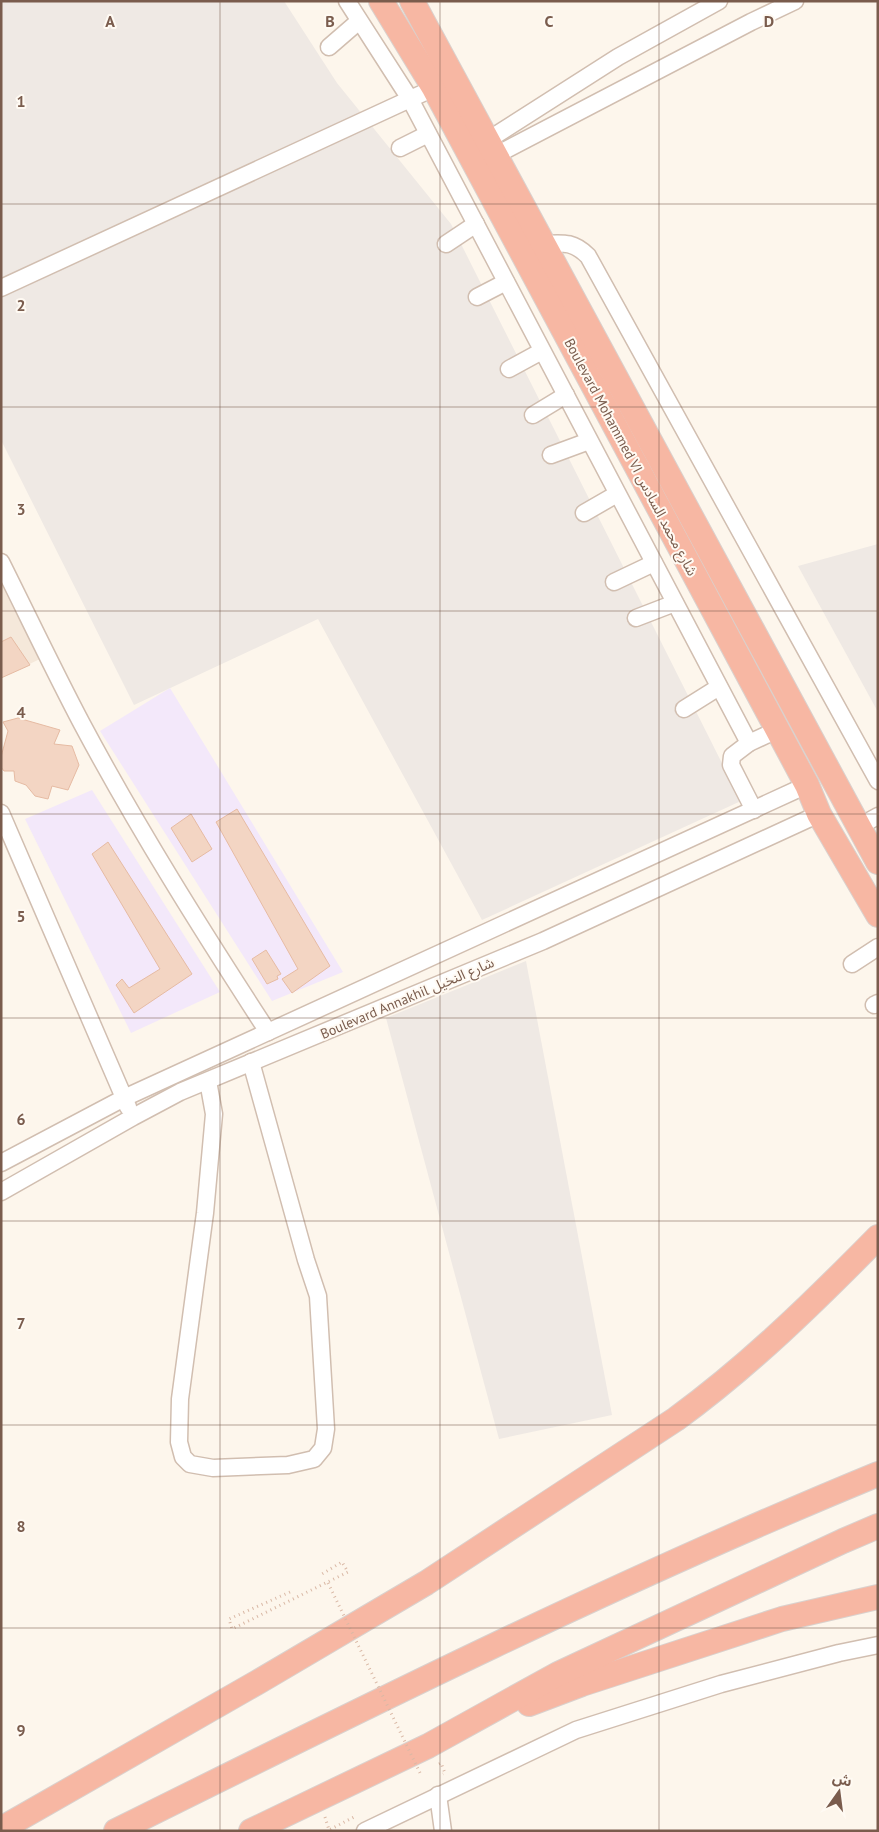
<svg xmlns="http://www.w3.org/2000/svg" width="879" height="1832" viewBox="0 0 879 1832" font-family="'PT Sans','Noto Sans Arabic',sans-serif">
	<style>
		.residential { fill: #f5e8da }
		.industrial { fill: #efe9e4 }
		.education { fill: #f3e8fa }
		.building { fill: #f3d5c3; stroke: #e6bba3 }
		.lines { fill: none; stroke-linecap: round; stroke-linejoin: round }
		.minor-casing { stroke: #d1beb0; stroke-width: 19 }
		.highway-casing { stroke: #dad1cd; stroke-width: 26 }
		.path { stroke: #d9b8a5; stroke-width: 3; stroke-dasharray: 1 4; stroke-linecap: butt }
		.minor { stroke: #fff; stroke-width: 16 }
		.highway { stroke: #f7b7a3; stroke-width: 24 }
		.path-bridge { stroke: #d9b8a5; stroke-width: 3; stroke-dasharray: 1 4; stroke-linecap: butt }
		.grid { fill: none; stroke: #7a5c4d; stroke-width: 1; stroke-opacity: 0.55 }
		.labels { text-anchor: middle; dominant-baseline: central; stroke-width: 4; stroke-linejoin: round; paint-order: stroke }
		.street-label { font-size: 14px; fill: #7a5c4d; stroke: #fffaf3 }
		.grid-label { font-size: 16px; text-anchor: middle; font-weight: bold; fill: #7a5c4d; stroke: #fffaf3; stroke-width: 4; stroke-linejoin: round; paint-order: stroke }
	</style>
	<rect width="100%" height="100%" fill="#fdf6ec"/>
	<path class="residential" d="M 1,559 L 48,655 L 1,678 Z"/>
	<g class="industrial">
		<path d="M 1,1 L 284,1 L 337,83 L 451,224 L 741,801 L 482,920 L 318,619 L 134,705 L 1,440 Z"/>
		<path d="M 878,544 L 878,712 L 798,566 Z"/>
		<path d="M 526,961 L 612,1415 L 499,1439 L 386,1018 Z"/>
	</g>
	<g class="education">
		<path d="M 170,688 L 343,972 L 272,1001 L 100,731 Z"/>
		<path d="M 92,790 L 220,992 L 131,1033 L 25,819 Z"/>
	</g>
	<g class="building">
		<path d="M 11,637 L 30,665 L 1,678 L 1,642 Z"/>
		<path d="M 18,718 L 60,730 L 54,744 L 72,746 L 79,765 L 68,790 L 52,786 L 48,799 L 35,796 L 26,785 L 15,781 L 14,771 L 4,771 L 1,767 L 1,757 L 8,731 L 3,722 Z"/>
		<path d="M 237,809 L 330,966 L 292,993 L 282,979 L 298,969 L 216,822 Z"/>
		<path d="M 191,814 L 212,849 L 192,862 L 171,828 Z"/>
		<path d="M 108,842 L 192,974 L 134,1013 L 116,985 L 122,979 L 129,988 L 160,969 L 92,854 Z"/>
		<path d="M 266,950 L 281,974 L 277,976 L 278,979 L 267,984 L 252,959 Z"/>
	</g>
	<g class="lines">
		<g class="minor-casing">
			<g id="minor">
				<path d="M 347,1 L 410,99 L 749,743"/>
				<path d="M 329,47 L 359,21"/>
				<path d="M 488,140 L 618,57 L 719,1"/>
				<path d="M 400,148 L 428,134"/>
				<path d="M 496,155 L 751,22 L 795,1"/>
				<path d="M 446,244 L 476,224"/>
				<path d="M 543,244 C 563,243 573,241 588,256 L 878,781"/>
				<path d="M 1,288 L 434,88"/>
				<path d="M 477,297 L 506,282"/>
				<path d="M 509,369 L 542,351"/>
				<path d="M 533,415 L 566,395"/>
				<path d="M 551,455 L 589,441"/>
				<path d="M 584,513 L 617,494"/>
				<path d="M 1,562 C 28,616 54,671 82,724 C 138,829 203,932 268,1032"/>
				<path d="M 614,582 L 654,563"/>
				<path d="M 636,618 L 675,603"/>
				<path d="M 684,709 L 719,687"/>
				<path d="M 754,810 L 731,765 L 732,756 L 749,743 L 777,730"/>
				<path d="M 1,813 L 128,1107"/>
				<path d="M 858,827 L 878,816"/>
				<path d="M 852,964 L 878,947"/>
				<path d="M 874,1005 L 878,1003"/>
				<path d="M 208,1081 L 214,1114 L 205,1213 L 180,1399 L 179,1442 L 183,1457 L 190,1464 L 213,1468 L 288,1465 L 314,1459 L 323,1448 L 326,1429 L 318,1296 L 306,1260 L 251,1062"/>
				<path d="M 1,1163 L 124,1098 L 807,785"/>
				<path d="M 1,1192 L 133,1117 L 180,1092 L 543,941 L 819,814"/>
				<path d="M 438,1795 L 443,1831"/>
				<path d="M 365,1831 L 576,1730 L 721,1684 L 839,1653 L 878,1645"/>
			</g>
		</g>
		<g class="highway-casing">
			<g id="highway">
				<path d="M 381,1 L 434,88 L 807,785 L 819,814 L 878,915"/>
				<path d="M 412,1 L 878,862"/>
				<path d="M 529,1704 L 582,1684 L 782,1619 L 878,1597"/>
				<path d="M 1,1829 L 258,1682 L 426,1583 L 676,1419 C 750,1365 814,1302 878,1237"/>
				<path d="M 116,1831 C 367,1706 618,1581 878,1474"/>
				<path d="M 251,1831 L 428,1746 L 558,1674 L 843,1541 L 878,1526"/>
			</g>
		</g>
		<g class="path">
			<path d="M 290,1592 L 229,1619 L 232,1629 L 348,1572 L 342,1562 L 322,1574"/>
			<path d="M 439,1764 L 441,1763 L 445,1773 L 443,1774"/>
			<path d="M 325,1817 L 329,1830 L 356,1816"/>
		</g>
		<use href="#minor" class="minor"/>
		<use href="#highway" class="highway"/>
		<path class="path-bridge" d="M 328,1583 L 420,1773"/>
	</g>
	<path class="grid" d="M 220,1 L 220,1831M 440,1 L 440,1831M 659,1 L 659,1831M 1,204 L 878,204M 1,407 L 878,407M 1,611 L 878,611M 1,814 L 878,814M 1,1018 L 878,1018M 1,1221 L 878,1221M 1,1425 L 878,1425M 1,1628 L 878,1628"/>
	<g class="labels">
		<g class="street-label">
			<text transform="translate(631 457) rotate(62)">Boulevard Mohammed VI شارع محمد السادس</text>
			<text transform="translate(407 998) rotate(-23)">Boulevard Annakhil شارع النخيل</text>
		</g>
	</g>
	<g class="grid-label">
		<text x="110" y="27">A</text>
		<text x="330" y="27">B</text>
		<text x="549" y="27">C</text>
		<text x="769" y="27">D</text>
		<text x="21" y="107">1</text>
		<text x="21" y="311">2</text>
		<text x="21" y="515">3</text>
		<text x="21" y="718">4</text>
		<text x="21" y="922">5</text>
		<text x="21" y="1125">6</text>
		<text x="21" y="1329">7</text>
		<text x="21" y="1532">8</text>
		<text x="21" y="1736">9</text>
	</g>
	<rect width="879" height="1832" fill="none" stroke="#7a5c4d" stroke-width="5"/>
	<g transform="translate(839 1792) rotate(14)" stroke="#fffaf3" stroke-width="4" paint-order="stroke">
	<path d="M0-4L9 19L0 12L-9 19Z" fill="#7a5c4d"/>
	<text y="-8" font-size="14" font-weight="bold" text-anchor="middle" fill="#7a5c4d">ش</text>
	</g>
</svg>
